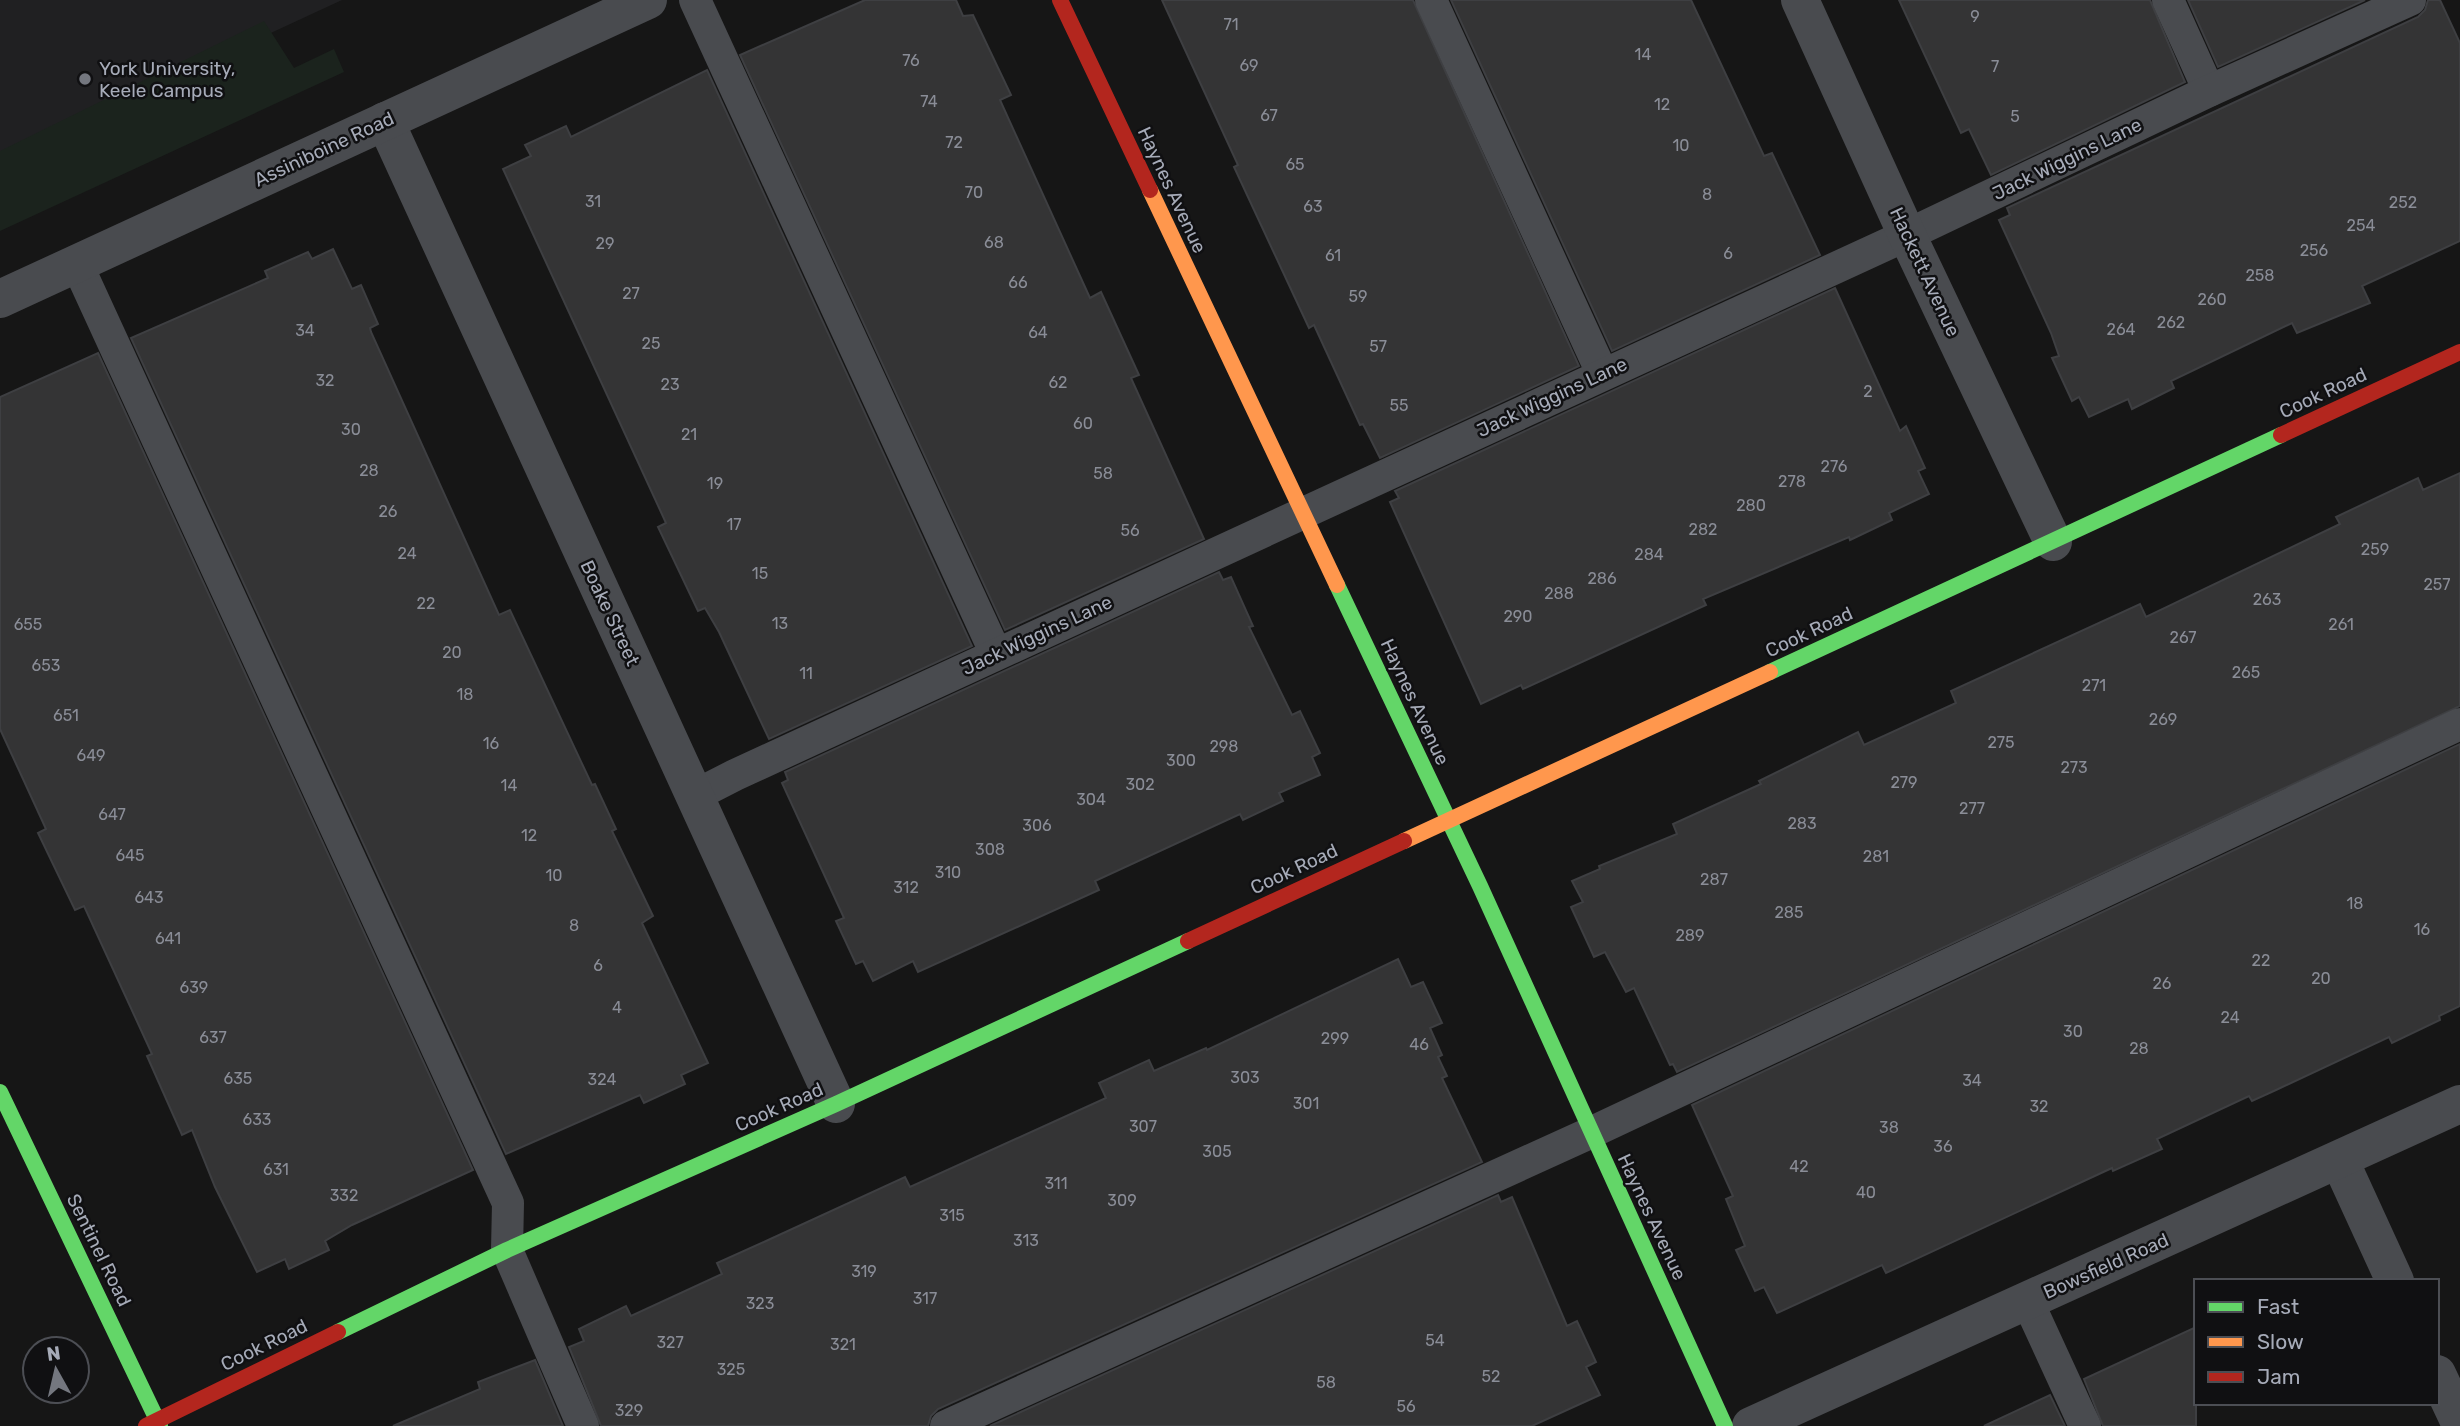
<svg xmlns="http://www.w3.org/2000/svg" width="2460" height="1426" viewBox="0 0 2460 1426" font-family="Rubik,sans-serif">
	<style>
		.built { fill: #202022 }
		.green { fill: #1b231d }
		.building { fill: #343435; stroke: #3e3f42; stroke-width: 2 }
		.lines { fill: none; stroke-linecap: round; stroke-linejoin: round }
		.lane { stroke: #494b4f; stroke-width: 32 }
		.street { stroke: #494b4f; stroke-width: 38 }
		.fast { stroke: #63d668; stroke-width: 16 }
		.slow { stroke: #ff974d; stroke-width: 16 }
		.jam { stroke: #b3261e; stroke-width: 16 }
		.poi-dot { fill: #74777f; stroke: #101012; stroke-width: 2.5 }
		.labels { text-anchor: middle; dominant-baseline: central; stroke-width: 5; stroke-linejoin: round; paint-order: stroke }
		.number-label { font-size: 16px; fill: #8a8d97 }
		.poi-label { font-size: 19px; fill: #a6abb8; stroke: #101012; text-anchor: start }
		.street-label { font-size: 19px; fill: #a6abb8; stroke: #101012 }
	</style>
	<rect width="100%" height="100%" fill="#161616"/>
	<path class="built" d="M 0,0 L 342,0 L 0,158 Z"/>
	<path class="green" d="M 264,21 L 294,68 L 334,49 L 344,72 L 0,231 L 0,151 Z"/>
	<g class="building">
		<path d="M 865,0 L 956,0 L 963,16 L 973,15 L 1011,95 L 1000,100 L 1090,298 L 1101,292 L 1139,375 L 1131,378 L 1204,539 L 1005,630 L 740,55 Z"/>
		<path d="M 1162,0 L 1413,0 L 1579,366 L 1380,458 L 1363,424 L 1360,425 L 1314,325 L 1309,328 L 1234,167 L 1238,165 Z"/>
		<path d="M 1451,0 L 1691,0 L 1764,156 L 1772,153 L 1820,255 L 1612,351 Z"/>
		<path d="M 1899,0 L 2150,0 L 2185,82 L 1991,175 L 1969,129 L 1961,133 Z"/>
		<path d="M 2188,0 L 2365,0 L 2218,67 Z"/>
		<path d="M 2428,0 L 2440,0 L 2460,43 L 2460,241 L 2362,286 L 2370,303 L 2297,333 L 2292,323 L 2171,381 L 2174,388 L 2132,409 L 2128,399 L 2089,417 L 2079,397 L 2072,401 L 2052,358 L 2059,356 L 2051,333 L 1999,220 L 2010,215 L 2007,208 L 2418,17 L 2425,10 Z"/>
		<path d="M 707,70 L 972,646 L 769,739 L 719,632 L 705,608 L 698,611 L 658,527 L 666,523 L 503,169 L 531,156 L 525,145 L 566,126 L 571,137 Z"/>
		<path d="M 333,249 L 352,289 L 361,285 L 378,324 L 370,328 L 371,332 L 499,615 L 510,610 L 592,785 L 595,784 L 616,829 L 612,831 L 653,916 L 642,923 L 708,1063 L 681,1075 L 685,1084 L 644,1103 L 640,1095 L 506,1154 L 131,338 L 268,278 L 265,271 L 308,252 L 312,259 Z"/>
		<path d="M 1835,288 L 1900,431 L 1906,426 L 1925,468 L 1918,471 L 1929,494 L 1889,513 L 1892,520 L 1850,540 L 1849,537 L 1703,599 L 1706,605 L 1523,689 L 1521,685 L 1481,704 L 1390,502 L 1399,498 L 1395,491 Z"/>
		<path d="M 98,353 L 473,1170 L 352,1225 L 325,1241 L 329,1250 L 289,1269 L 285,1259 L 257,1272 L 215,1187 L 192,1130 L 182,1135 L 147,1056 L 152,1054 L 84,906 L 75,910 L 38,833 L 46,829 L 0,729 L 0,397 Z"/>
		<path d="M 2460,473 L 2460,706 L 1677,1072 L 1673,1064 L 1670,1065 L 1634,988 L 1626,992 L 1605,952 L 1594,957 L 1571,907 L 1583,902 L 1572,881 L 1600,869 L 1599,866 L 1677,834 L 1673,824 L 1761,784 L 1759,781 L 1858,732 L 1864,745 L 1956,703 L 1951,691 L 2140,604 L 2146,617 L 2340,524 L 2336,517 L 2418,478 L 2423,490 Z"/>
		<path d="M 1219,572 L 1223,580 L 1231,577 L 1253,626 L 1249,627 L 1292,715 L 1300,711 L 1320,753 L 1312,757 L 1320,775 L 1279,793 L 1283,801 L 1243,820 L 1240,814 L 1095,881 L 1099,890 L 918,972 L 913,961 L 873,981 L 863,961 L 856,964 L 836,921 L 844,918 L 782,783 L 788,780 L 785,772 Z"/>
		<path d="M 2460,744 L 2460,1006 L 2439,1016 L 2440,1020 L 2392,1043 L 2389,1037 L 2276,1090 L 2252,1101 L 2249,1096 L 2157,1139 L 2162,1149 L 2113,1171 L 2112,1168 L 1886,1273 L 1882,1265 L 1777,1313 L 1764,1287 L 1755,1291 L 1736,1250 L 1745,1246 L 1726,1199 L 1733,1196 L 1692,1105 Z"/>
		<path d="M 1398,959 L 1411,987 L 1423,982 L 1442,1023 L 1430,1028 L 1442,1055 L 1438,1057 L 1447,1076 L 1442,1078 L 1482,1162 L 938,1409 L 931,1416 L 928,1426 L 601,1426 L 569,1347 L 584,1341 L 579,1329 L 626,1306 L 631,1316 L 722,1274 L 717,1263 L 766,1241 L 905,1177 L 910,1187 L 1106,1098 L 1099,1083 L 1149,1060 L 1154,1071 L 1206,1048 L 1207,1050 Z"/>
		<path d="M 1498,1195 L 1501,1202 L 1512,1197 L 1567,1326 L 1577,1321 L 1596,1362 L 1586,1367 L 1600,1395 L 1532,1426 L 990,1426 Z"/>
		<path d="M 2196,1327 L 2196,1426 L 2103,1426 L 2084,1379 Z"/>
		<path d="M 535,1360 L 563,1426 L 393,1426 L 480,1389 L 478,1382 Z"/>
		<path d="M 2050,1395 L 2065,1426 L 1984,1426 Z"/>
	</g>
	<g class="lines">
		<g class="lane">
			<path d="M 695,0 L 996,654"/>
			<path d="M 1431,0 L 1602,373"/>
			<path d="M 2168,0 L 2209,91"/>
			<path d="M 77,264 L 508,1203 L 507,1250 L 583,1426"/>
			<path d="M 694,796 L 735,775 L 1907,235 L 2209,91 L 2410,0"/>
			<path d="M 2028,1302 L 2085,1426"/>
			<path d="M 946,1426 L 1590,1133 L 2460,724"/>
		</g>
		<g class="street">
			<path d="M 1800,0 L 1907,235 L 2053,542"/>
			<path d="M 385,121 L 836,1104"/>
			<path d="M 0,299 L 648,0"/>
			<path d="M 2340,1161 L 2395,1281"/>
			<path d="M 2437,1374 L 2460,1423"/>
			<path d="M 1751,1426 L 2460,1104"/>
		</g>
		<g class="fast">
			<path d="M 1337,585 L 1480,886 L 1725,1426"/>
			<path d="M 1770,672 L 2281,435"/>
			<path d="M 0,1092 L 160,1426"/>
			<path d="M 338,1332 L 507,1250 L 836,1104 L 1188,941"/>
		</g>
		<g class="slow">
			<path d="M 1150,190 L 1337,585"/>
			<path d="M 1404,841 L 1770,672"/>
		</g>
		<g class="jam">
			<path d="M 1060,0 L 1150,190"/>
			<path d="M 2281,435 L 2460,352"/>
			<path d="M 1188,941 L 1404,841"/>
			<path d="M 146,1426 L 338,1332"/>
		</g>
	</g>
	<circle class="poi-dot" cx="85" cy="79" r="7"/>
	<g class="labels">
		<g class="number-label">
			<text x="1975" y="16">9</text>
			<text x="1231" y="24">71</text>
			<text x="1643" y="54">14</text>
			<text x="911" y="60">76</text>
			<text x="1249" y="65">69</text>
			<text x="1995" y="66">7</text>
			<text x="929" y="101">74</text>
			<text x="1662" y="104">12</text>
			<text x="1269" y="115">67</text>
			<text x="2015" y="116">5</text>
			<text x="954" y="142">72</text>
			<text x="1681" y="145">10</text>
			<text x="1295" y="164">65</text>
			<text x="974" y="192">70</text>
			<text x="1707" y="194">8</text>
			<text x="593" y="201">31</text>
			<text x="2403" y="202">252</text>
			<text x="1313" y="206">63</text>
			<text x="2361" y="225">254</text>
			<text x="994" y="242">68</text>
			<text x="605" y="243">29</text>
			<text x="2314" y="250">256</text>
			<text x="1728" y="253">6</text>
			<text x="1333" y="255">61</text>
			<text x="2260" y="275">258</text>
			<text x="1018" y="282">66</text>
			<text x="631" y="293">27</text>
			<text x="1358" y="296">59</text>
			<text x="2212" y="299">260</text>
			<text x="2171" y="322">262</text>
			<text x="2121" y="329">264</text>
			<text x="305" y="330">34</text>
			<text x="1038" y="332">64</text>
			<text x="651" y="343">25</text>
			<text x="1378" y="346">57</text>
			<text x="325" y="380">32</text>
			<text x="1058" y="382">62</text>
			<text x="670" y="384">23</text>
			<text x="1868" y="391">2</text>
			<text x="1399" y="405">55</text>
			<text x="1083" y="423">60</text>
			<text x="351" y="429">30</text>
			<text x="689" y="434">21</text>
			<text x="1834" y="466">276</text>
			<text x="369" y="470">28</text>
			<text x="1103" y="473">58</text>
			<text x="1792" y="481">278</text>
			<text x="715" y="483">19</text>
			<text x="1751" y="505">280</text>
			<text x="388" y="511">26</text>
			<text x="734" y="524">17</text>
			<text x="1703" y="529">282</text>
			<text x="1130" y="530">56</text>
			<text x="2375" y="549">259</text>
			<text x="407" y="553">24</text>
			<text x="1649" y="554">284</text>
			<text x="760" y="573">15</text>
			<text x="1602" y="578">286</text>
			<text x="2437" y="584">257</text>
			<text x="1559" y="593">288</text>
			<text x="2267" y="599">263</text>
			<text x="426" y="603">22</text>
			<text x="1518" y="616">290</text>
			<text x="780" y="623">13</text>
			<text x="28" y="624">655</text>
			<text x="2341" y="624">261</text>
			<text x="2183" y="637">267</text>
			<text x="452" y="652">20</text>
			<text x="46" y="665">653</text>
			<text x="2246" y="672">265</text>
			<text x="806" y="673">11</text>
			<text x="2094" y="685">271</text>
			<text x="465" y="694">18</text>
			<text x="66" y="715">651</text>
			<text x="2163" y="719">269</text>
			<text x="2001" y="742">275</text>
			<text x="491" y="743">16</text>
			<text x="1224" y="746">298</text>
			<text x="91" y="755">649</text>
			<text x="1181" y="760">300</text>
			<text x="2074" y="767">273</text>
			<text x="1904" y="782">279</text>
			<text x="1140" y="784">302</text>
			<text x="509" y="785">14</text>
			<text x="1091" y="799">304</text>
			<text x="1972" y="808">277</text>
			<text x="112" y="814">647</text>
			<text x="1802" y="823">283</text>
			<text x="1037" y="825">306</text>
			<text x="529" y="835">12</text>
			<text x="990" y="849">308</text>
			<text x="130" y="855">645</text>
			<text x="1876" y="856">281</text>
			<text x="948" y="872">310</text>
			<text x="554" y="875">10</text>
			<text x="1714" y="879">287</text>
			<text x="906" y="887">312</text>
			<text x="149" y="897">643</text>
			<text x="2355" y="903">18</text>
			<text x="1789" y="912">285</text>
			<text x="574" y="925">8</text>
			<text x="2422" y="929">16</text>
			<text x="1690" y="935">289</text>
			<text x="168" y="938">641</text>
			<text x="2261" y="960">22</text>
			<text x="598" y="965">6</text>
			<text x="2321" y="978">20</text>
			<text x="2162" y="983">26</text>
			<text x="194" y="987">639</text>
			<text x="617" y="1007">4</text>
			<text x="2230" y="1017">24</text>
			<text x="2073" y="1031">30</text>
			<text x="213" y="1037">637</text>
			<text x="1335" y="1038">299</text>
			<text x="1419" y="1044">46</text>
			<text x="2139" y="1048">28</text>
			<text x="1245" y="1077">303</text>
			<text x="238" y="1078">635</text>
			<text x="602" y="1079">324</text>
			<text x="1972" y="1080">34</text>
			<text x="1306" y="1103">301</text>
			<text x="2039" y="1106">32</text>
			<text x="257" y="1119">633</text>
			<text x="1143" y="1126">307</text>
			<text x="1889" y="1127">38</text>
			<text x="1943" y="1146">36</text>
			<text x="1217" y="1151">305</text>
			<text x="1799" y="1166">42</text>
			<text x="276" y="1169">631</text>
			<text x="1056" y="1183">311</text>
			<text x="1866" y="1192">40</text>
			<text x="344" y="1195">332</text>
			<text x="1122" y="1200">309</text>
			<text x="952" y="1215">315</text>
			<text x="1026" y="1240">313</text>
			<text x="864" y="1271">319</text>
			<text x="925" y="1298">317</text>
			<text x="760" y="1303">323</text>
			<text x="1435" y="1340">54</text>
			<text x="670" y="1342">327</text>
			<text x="843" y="1344">321</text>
			<text x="731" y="1369">325</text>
			<text x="1491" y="1376">52</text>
			<text x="1326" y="1382">58</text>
			<text x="1406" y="1406">56</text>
			<text x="629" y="1410">329</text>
		</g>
		<g class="poi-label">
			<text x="99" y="68">York University,<tspan x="99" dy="22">Keele Campus</tspan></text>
		</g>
		<g class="street-label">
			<text transform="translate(324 149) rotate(-25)">Assiniboine Road</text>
			<text transform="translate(2067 159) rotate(-26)">Jack Wiggins Lane</text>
			<text transform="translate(1172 190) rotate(65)">Haynes Avenue</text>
			<text transform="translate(1925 272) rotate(65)">Hackett Avenue</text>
			<text transform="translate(2323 393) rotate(-25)">Cook Road</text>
			<text transform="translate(1552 397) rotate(-25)">Jack Wiggins Lane</text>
			<text transform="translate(610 613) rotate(65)">Boake Street</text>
			<text transform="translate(1809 632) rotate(-25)">Cook Road</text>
			<text transform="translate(1037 635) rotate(-25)">Jack Wiggins Lane</text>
			<text transform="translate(1415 702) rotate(65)">Haynes Avenue</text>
			<text transform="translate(1294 869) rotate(-25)">Cook Road</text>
			<text transform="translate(779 1107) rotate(-24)">Cook Road</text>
			<text transform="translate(1652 1217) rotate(65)">Haynes Avenue</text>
			<text transform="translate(99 1250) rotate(64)">Sentinel Road</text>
			<text transform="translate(2106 1266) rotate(-24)">Bowsfield Road</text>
			<text transform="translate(264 1345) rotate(-26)">Cook Road</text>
		</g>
	</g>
	<rect x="2194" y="1279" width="245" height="126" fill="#101012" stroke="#4c4e54" stroke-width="2"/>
	<rect x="2208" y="1302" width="35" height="10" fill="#63d668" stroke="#4c4e54" stroke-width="2"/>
	<text x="2257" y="1314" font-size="21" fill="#a6abb8">Fast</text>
	<rect x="2208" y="1337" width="35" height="10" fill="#ff974d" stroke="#4c4e54" stroke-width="2"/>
	<text x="2257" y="1349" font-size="21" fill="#a6abb8">Slow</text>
	<rect x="2208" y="1372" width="35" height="10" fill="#b3261e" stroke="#4c4e54" stroke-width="2"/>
	<text x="2257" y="1384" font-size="21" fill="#a6abb8">Jam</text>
	<g transform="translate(56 1370) rotate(352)"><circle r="33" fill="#101012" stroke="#4c4e54" stroke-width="2"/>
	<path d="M0-5L12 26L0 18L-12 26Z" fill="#74777f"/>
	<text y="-10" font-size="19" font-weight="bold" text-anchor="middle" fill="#a6abb8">N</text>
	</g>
</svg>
